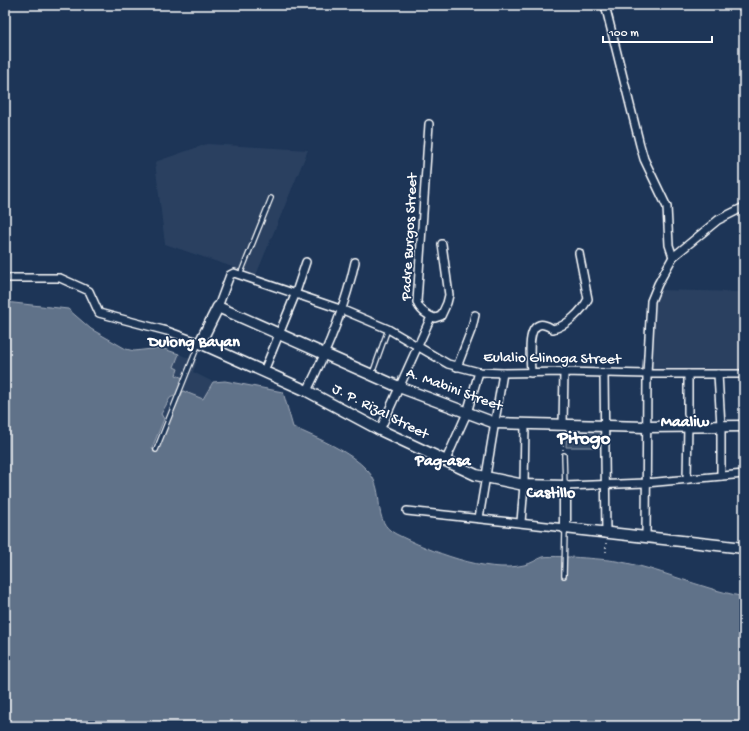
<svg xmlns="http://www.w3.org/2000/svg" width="749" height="731" viewBox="0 0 749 731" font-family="'Gochi Hand',sans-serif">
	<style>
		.built { fill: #2a4161 }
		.green { fill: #364b69; stroke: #9aa5b4 }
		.water { fill: #617289; stroke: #a0aab8 }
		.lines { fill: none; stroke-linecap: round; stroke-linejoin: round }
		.lane-casing { stroke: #fff; stroke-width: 6 }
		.street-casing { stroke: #fff; stroke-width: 10 }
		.secondary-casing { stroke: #fff; stroke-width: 13 }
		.path { stroke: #fff; stroke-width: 1.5; stroke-dasharray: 1 3; stroke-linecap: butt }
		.lane { stroke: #1d3557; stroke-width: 3.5 }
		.street { stroke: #1d3557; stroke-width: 7 }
		.secondary { stroke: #1d3557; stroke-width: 10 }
		.labels { text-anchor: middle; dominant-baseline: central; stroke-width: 3; stroke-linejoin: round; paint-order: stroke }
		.street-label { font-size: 15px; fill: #fff; stroke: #1d3557 }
		.neighbourhood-label { font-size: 16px; font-weight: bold; fill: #fff; stroke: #1d3557 }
		.district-label { font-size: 19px; font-weight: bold; fill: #fff; stroke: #1d3557 }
	</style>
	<rect width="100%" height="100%" fill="#1d3557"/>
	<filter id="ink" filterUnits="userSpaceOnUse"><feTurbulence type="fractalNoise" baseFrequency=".025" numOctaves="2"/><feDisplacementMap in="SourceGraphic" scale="8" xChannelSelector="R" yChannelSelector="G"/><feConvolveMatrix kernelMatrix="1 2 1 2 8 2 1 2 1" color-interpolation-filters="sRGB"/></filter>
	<g filter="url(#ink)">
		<g class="built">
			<path d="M 207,144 L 308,150 L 256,275 L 165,244 L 155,162 Z"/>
			<path d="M 656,290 L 744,292 L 744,369 L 649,370 L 649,327 Z"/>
			<path d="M 179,354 L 197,362 L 193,372 L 213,382 L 203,400 L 183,392 L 157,452 L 152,448 L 164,420 L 161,414 L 183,378 L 176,375 L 174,367 Z"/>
		</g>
		<path class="green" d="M 567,431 L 601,431 L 601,447 L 566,447 Z"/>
		<path class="water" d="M 5,302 L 68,309 L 91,329 L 126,349 L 134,351 L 161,348 L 179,354 L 174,367 L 178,369 L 176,375 L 183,378 L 176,395 L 170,398 L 161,414 L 164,419 L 152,448 L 156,451 L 183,391 L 203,399 L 213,382 L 225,381 L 283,392 L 293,427 C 318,439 349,450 368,471 C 387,492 370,521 396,534 C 430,551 486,574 524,565 C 531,564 537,559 543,557 C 551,555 605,559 616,561 C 647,566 676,578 706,587 C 718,591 731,594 744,597 L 744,726 L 5,726 Z"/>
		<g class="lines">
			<g class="lane-casing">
				<g id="lane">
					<path d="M 240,275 L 271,198"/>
					<path d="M 372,374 L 388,329"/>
					<path d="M 156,450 L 199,343"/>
					<path d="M 564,455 L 565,486"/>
					<path d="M 564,576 L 565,529"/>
				</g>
			</g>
			<g class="street-casing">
				<g id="street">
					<path d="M 605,5 L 640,145 L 644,159 L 667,207 L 669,245 L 673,257"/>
					<path d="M 429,124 L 417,302 C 419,310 428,316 435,318 L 441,316 L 447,303 L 449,295 L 442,244"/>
					<path d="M 5,278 L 60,278 L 89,291 L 99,313 L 167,331 L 200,343"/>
					<path d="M 218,307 L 230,275 L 234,273 L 343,310 L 388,329 L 448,364 L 479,372 L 503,373 L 564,372 L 647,374 L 744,374"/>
					<path d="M 457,367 L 472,328 L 475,315"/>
					<path d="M 264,371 L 295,295 L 306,262"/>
					<path d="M 531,373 C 531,362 526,329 539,325 C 544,323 549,327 553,329 C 567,326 582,311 588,299 L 579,253"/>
					<path d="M 604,373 L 606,534"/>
					<path d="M 688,374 L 688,414"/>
					<path d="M 718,374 L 721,426 L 721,476"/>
					<path d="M 307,391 C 328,349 345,308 355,262"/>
					<path d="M 563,425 L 564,372"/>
					<path d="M 380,430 L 431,317"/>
					<path d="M 445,462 L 467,413 L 479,372"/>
					<path d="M 687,479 L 688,424"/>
					<path d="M 565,486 L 646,483 L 744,474"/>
					<path d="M 407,511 L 565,528"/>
					<path d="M 479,518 L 503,373"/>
					<path d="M 521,522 L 524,485 L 525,425"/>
					<path d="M 646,538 L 647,374 L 651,301 L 658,284 L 673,257 L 718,220 L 744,207"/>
				</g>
			</g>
			<g class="secondary-casing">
				<path id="secondary" d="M 744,426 L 646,427 L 495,423 L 399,387 L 218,307 L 200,343 L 307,391 L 380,430 L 476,475 L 524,485 L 565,486 L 565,528 L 744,548"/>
			</g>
			<g class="path">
				<path d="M 563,433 L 563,450"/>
				<path d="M 606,552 L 606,542"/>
			</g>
			<use href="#lane" class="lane"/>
			<use href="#street" class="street"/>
			<use href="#secondary" class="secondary"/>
		</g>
	</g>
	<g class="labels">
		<g class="street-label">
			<text transform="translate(410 237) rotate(-87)">Padre Burgos Street</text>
			<text transform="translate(552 359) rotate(1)">Eulalio Glinoga Street</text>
			<text transform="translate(454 390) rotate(20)">A. Mabini Street</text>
			<text transform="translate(380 412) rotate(27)">J. P. Rizal Street</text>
		</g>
		<g class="neighbourhood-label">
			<text x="194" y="343">Dulong Bayan</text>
			<text x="685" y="423">Maaliw</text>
			<text x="443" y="462">Pag-asa</text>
			<text x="551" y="494">Castillo</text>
		</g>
		<g class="district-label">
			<text x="584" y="439">Pitogo</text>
		</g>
	</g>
	<rect width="749" height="731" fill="none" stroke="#1d3557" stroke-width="20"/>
	<rect x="10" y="10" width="729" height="711" fill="none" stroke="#fff" stroke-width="1.5" filter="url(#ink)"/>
	<path d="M603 36v6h109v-6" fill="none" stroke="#ffffff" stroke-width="2"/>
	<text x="609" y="36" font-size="12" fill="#ffffff" stroke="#1d3557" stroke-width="3" paint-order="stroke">100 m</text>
</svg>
